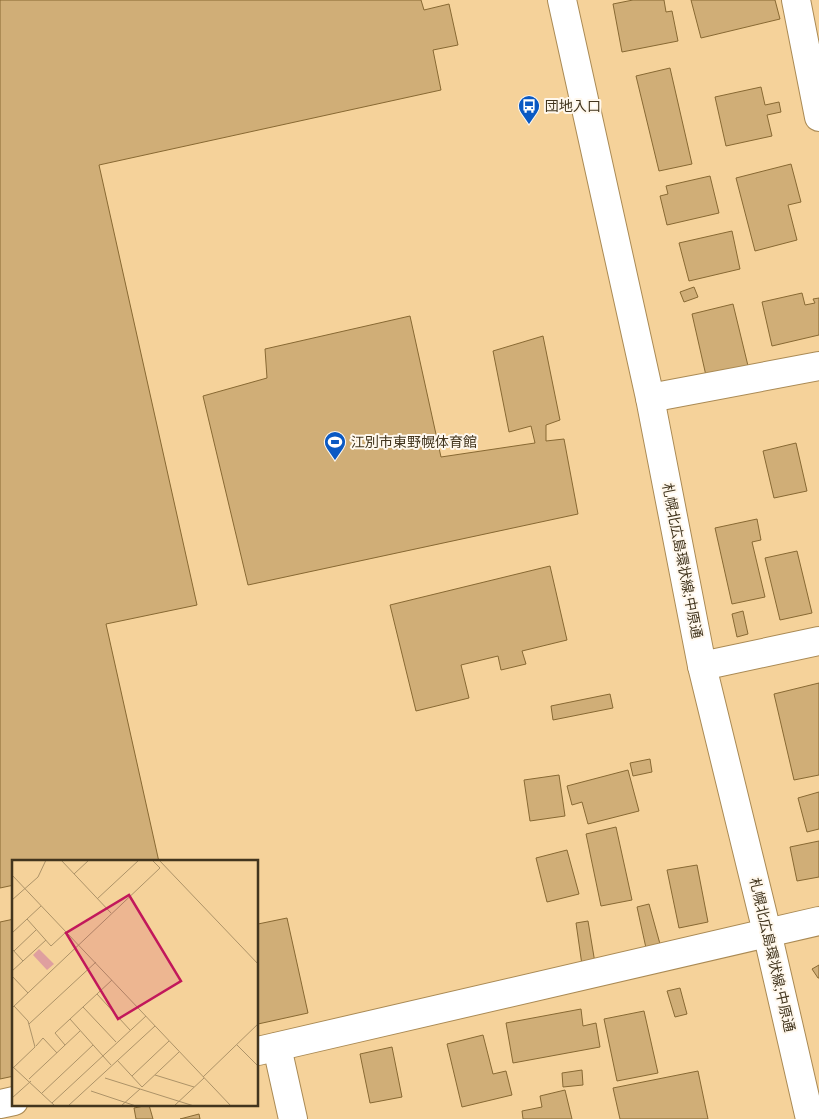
<svg xmlns="http://www.w3.org/2000/svg" width="819" height="1119" viewBox="0 0 819 1119" font-family="'Times New Roman','Noto Sans JP',serif">
	<style>
		.building { fill: #d0ae77; stroke: #886933 }
		.lines { fill: none; stroke-linecap: round; stroke-linejoin: round }
		.minor-casing { stroke: #aa8a54; stroke-width: 30 }
		.primary-casing { stroke: #aa8a54; stroke-width: 30 }
		.minor { stroke: #fff; stroke-width: 28 }
		.primary { stroke: #fff; stroke-width: 28 }
		.labels { text-anchor: middle; dominant-baseline: central; stroke-width: 4; stroke-linejoin: round; paint-order: stroke }
		.poi-label { font-size: 14px; fill: #42351e; stroke: #fff8ed; text-anchor: start }
		.street-label { font-size: 14px; fill: #42351e; stroke: #fff8ed }
		.inset-road { fill: none; stroke: #ad9368; stroke-width: 1 }
		.view { fill: #c2185b; fill-opacity: 0.15; stroke: #c2185b; stroke-width: 2.5 }
		.inset-edge { fill: none; stroke: #42351e; stroke-width: 2.5 }
	</style>
	<rect width="100%" height="100%" fill="#f5d29a"/>
	<g class="building">
		<path d="M 0,0 L 421,0 L 424,10 L 449,4 L 458,45 L 433,50 L 441,90 L 99,165 L 197,605 L 106,624 L 159,862 L 14,862 L 14,885 L 0,888 Z"/>
		<path d="M 633,0 L 664,0 L 666,12 L 672,11 L 678,41 L 622,52 L 613,4 Z"/>
		<path d="M 691,0 L 775,0 L 780,19 L 701,38 Z"/>
		<path d="M 670,68 L 692,164 L 659,171 L 636,76 Z"/>
		<path d="M 761,87 L 765,105 L 779,102 L 781,112 L 767,115 L 772,136 L 726,146 L 715,97 Z"/>
		<path d="M 791,164 L 801,202 L 788,205 L 797,240 L 755,251 L 736,178 Z"/>
		<path d="M 710,176 L 719,213 L 667,225 L 660,196 L 668,194 L 666,186 Z"/>
		<path d="M 732,231 L 740,269 L 689,281 L 679,243 Z"/>
		<path d="M 694,287 L 698,297 L 684,302 L 680,292 Z"/>
		<path d="M 802,293 L 805,305 L 815,303 L 813,299 L 819,298 L 819,335 L 772,346 L 762,302 Z"/>
		<path d="M 733,304 L 749,370 L 707,380 L 692,314 Z"/>
		<path d="M 410,316 L 441,457 L 535,443 L 531,426 L 509,432 L 493,351 L 543,336 L 560,420 L 546,425 L 546,441 L 564,439 L 578,514 L 248,585 L 203,396 L 267,378 L 265,349 Z"/>
		<path d="M 796,443 L 807,491 L 774,498 L 763,451 Z"/>
		<path d="M 757,519 L 761,540 L 752,542 L 765,597 L 732,604 L 715,528 Z"/>
		<path d="M 797,551 L 812,613 L 780,620 L 765,558 Z"/>
		<path d="M 550,566 L 567,640 L 522,651 L 526,664 L 501,670 L 498,656 L 461,665 L 469,698 L 416,711 L 390,605 Z"/>
		<path d="M 743,611 L 748,634 L 737,637 L 732,614 Z"/>
		<path d="M 819,683 L 819,775 L 794,780 L 774,694 Z"/>
		<path d="M 610,694 L 613,708 L 553,720 L 551,706 Z"/>
		<path d="M 650,759 L 652,772 L 633,776 L 630,763 Z"/>
		<path d="M 628,770 L 639,811 L 588,824 L 582,802 L 572,805 L 567,786 Z"/>
		<path d="M 559,775 L 565,816 L 530,821 L 524,780 Z"/>
		<path d="M 819,792 L 819,829 L 807,832 L 798,798 Z"/>
		<path d="M 616,827 L 632,900 L 601,906 L 586,834 Z"/>
		<path d="M 819,841 L 819,877 L 797,881 L 790,847 Z"/>
		<path d="M 567,850 L 579,894 L 547,902 L 536,858 Z"/>
		<path d="M 697,865 L 708,922 L 679,928 L 667,870 Z"/>
		<path d="M 649,904 L 660,944 L 646,948 L 637,907 Z"/>
		<path d="M 287,918 L 308,1013 L 258,1024 L 258,924 Z"/>
		<path d="M 14,919 L 14,1076 L 0,1079 L 0,922 Z"/>
		<path d="M 588,921 L 595,963 L 582,965 L 576,923 Z"/>
		<path d="M 819,965 L 819,978 L 818,978 L 812,969 Z"/>
		<path d="M 680,988 L 687,1014 L 675,1017 L 667,991 Z"/>
		<path d="M 581,1009 L 583,1026 L 596,1023 L 600,1047 L 513,1063 L 506,1023 Z"/>
		<path d="M 644,1011 L 658,1073 L 617,1081 L 604,1019 Z"/>
		<path d="M 483,1035 L 493,1074 L 506,1071 L 512,1095 L 462,1107 L 447,1044 Z"/>
		<path d="M 392,1047 L 402,1097 L 370,1103 L 360,1054 Z"/>
		<path d="M 582,1070 L 583,1085 L 563,1087 L 562,1073 Z"/>
		<path d="M 698,1071 L 708,1119 L 620,1119 L 613,1088 Z"/>
		<path d="M 565,1090 L 572,1119 L 523,1119 L 522,1111 L 542,1107 L 540,1096 Z"/>
		<path d="M 149,1105 L 153,1119 L 136,1119 L 134,1108 Z"/>
		<path d="M 199,1114 L 200,1119 L 180,1119 Z"/>
	</g>
	<g class="lines">
		<g class="minor-casing">
			<g id="minor">
				<path d="M 796,0 L 819,117"/>
				<path d="M 650,398 L 819,366"/>
				<path d="M 702,666 L 819,641"/>
				<path d="M 277,1047 L 293,1119"/>
				<path d="M 258,1051 L 819,921"/>
				<path d="M 0,1104 L 14,1101"/>
			</g>
		</g>
		<g class="primary-casing">
			<path id="primary" d="M 562,0 L 650,398 L 702,666 L 767,932 L 810,1119"/>
		</g>
		<use href="#minor" class="minor"/>
		<use href="#primary" class="primary"/>
	</g>
	<defs>
		<g id="bus-pin" transform="scale(1.125)"><path d="M0 17L-7.5 6A9.5 9.5 0 1 1 7.5 6Z" fill="#0a59c3" stroke="#fff8ed"/><path d="M-5-6H5V4H4V6H2V4H-2V6H-4V4H-5ZM-3.5-4V0h7V-4ZM-3.5 1.2v1.5H-2V1.2ZM2 1.2v1.5H3.5V1.2Z" fill="#fff"/></g>
		<g id="stadium-pin" transform="scale(1.125)"><path d="M0 17L-7.5 6A9.5 9.5 0 1 1 7.5 6Z" fill="#0a59c3" stroke="#fff8ed"/><path d="M0-5a6.5 5 0 1 0 0 10a6.5 5 0 1 0 0-10ZM-3.5-1.8h7v3.6h-7Z" fill="#fff"/></g>
	</defs>
	<g fill-rule="evenodd">
		<use href="#bus-pin" x="529" y="106"/>
		<use href="#stadium-pin" x="335" y="442"/>
	</g>
	<g class="labels">
		<g class="poi-label">
			<text x="545" y="106">団地入口</text>
			<text x="351" y="442">江別市東野幌体育館</text>
		</g>
		<g class="street-label">
			<text transform="translate(682 561) rotate(79)">札幌北広島環状線;中原通</text>
			<text transform="translate(772 955) rotate(77)">札幌北広島環状線;中原通</text>
		</g>
	</g>
	<g transform="translate(12 860)">
		<rect width="246" height="246" fill="#f5d29a"/>
		<path d="M 27,89 L 42,104 L 35,110 L 21,95 Z" fill="#df9f9f"/>
		<path class="inset-road" d="M 49,0 L 99,53M 147,0 L 247,105M 62,14 L 77,0M 0,15 L 219,246M 85,39 L 127,0M 0,40 L 26,17 L 34,0M 15,59 L 39,86 L 54,72M 0,73 L 29,46M 0,89 L 11,101M 2,91 L 24,70M 0,111 L 34,80M 0,116 L 16,133M 85,134 L 118,170M 71,147 L 104,182M 0,148 L 148,8 L 140,0M 58,159 L 99,205M 17,164 L 84,102M 53,185 L 43,173 L 100,120M 225,185 L 247,207M 24,186 L 31,178 L 45,193M 105,200 L 130,227 L 167,192M 0,206 L 43,246M 0,209 L 23,187 L 16,161 L 2,146M 143,215 L 182,227M 120,216 L 157,181M 191,217 L 247,163M 93,218 L 128,229 L 109,246M 17,219 L 68,171M 128,229 L 182,246M 79,231 L 124,246M 30,233 L 81,185M 0,238 L 19,221M 40,243 L 134,156M 56,246 L 143,166M 162,246 L 192,218"/>
		<path class="view" d="M 117,35 L 169,121 L 106,159 L 54,73 Z"/>
		<rect width="246" height="246" class="inset-edge"/>
	</g>
</svg>
